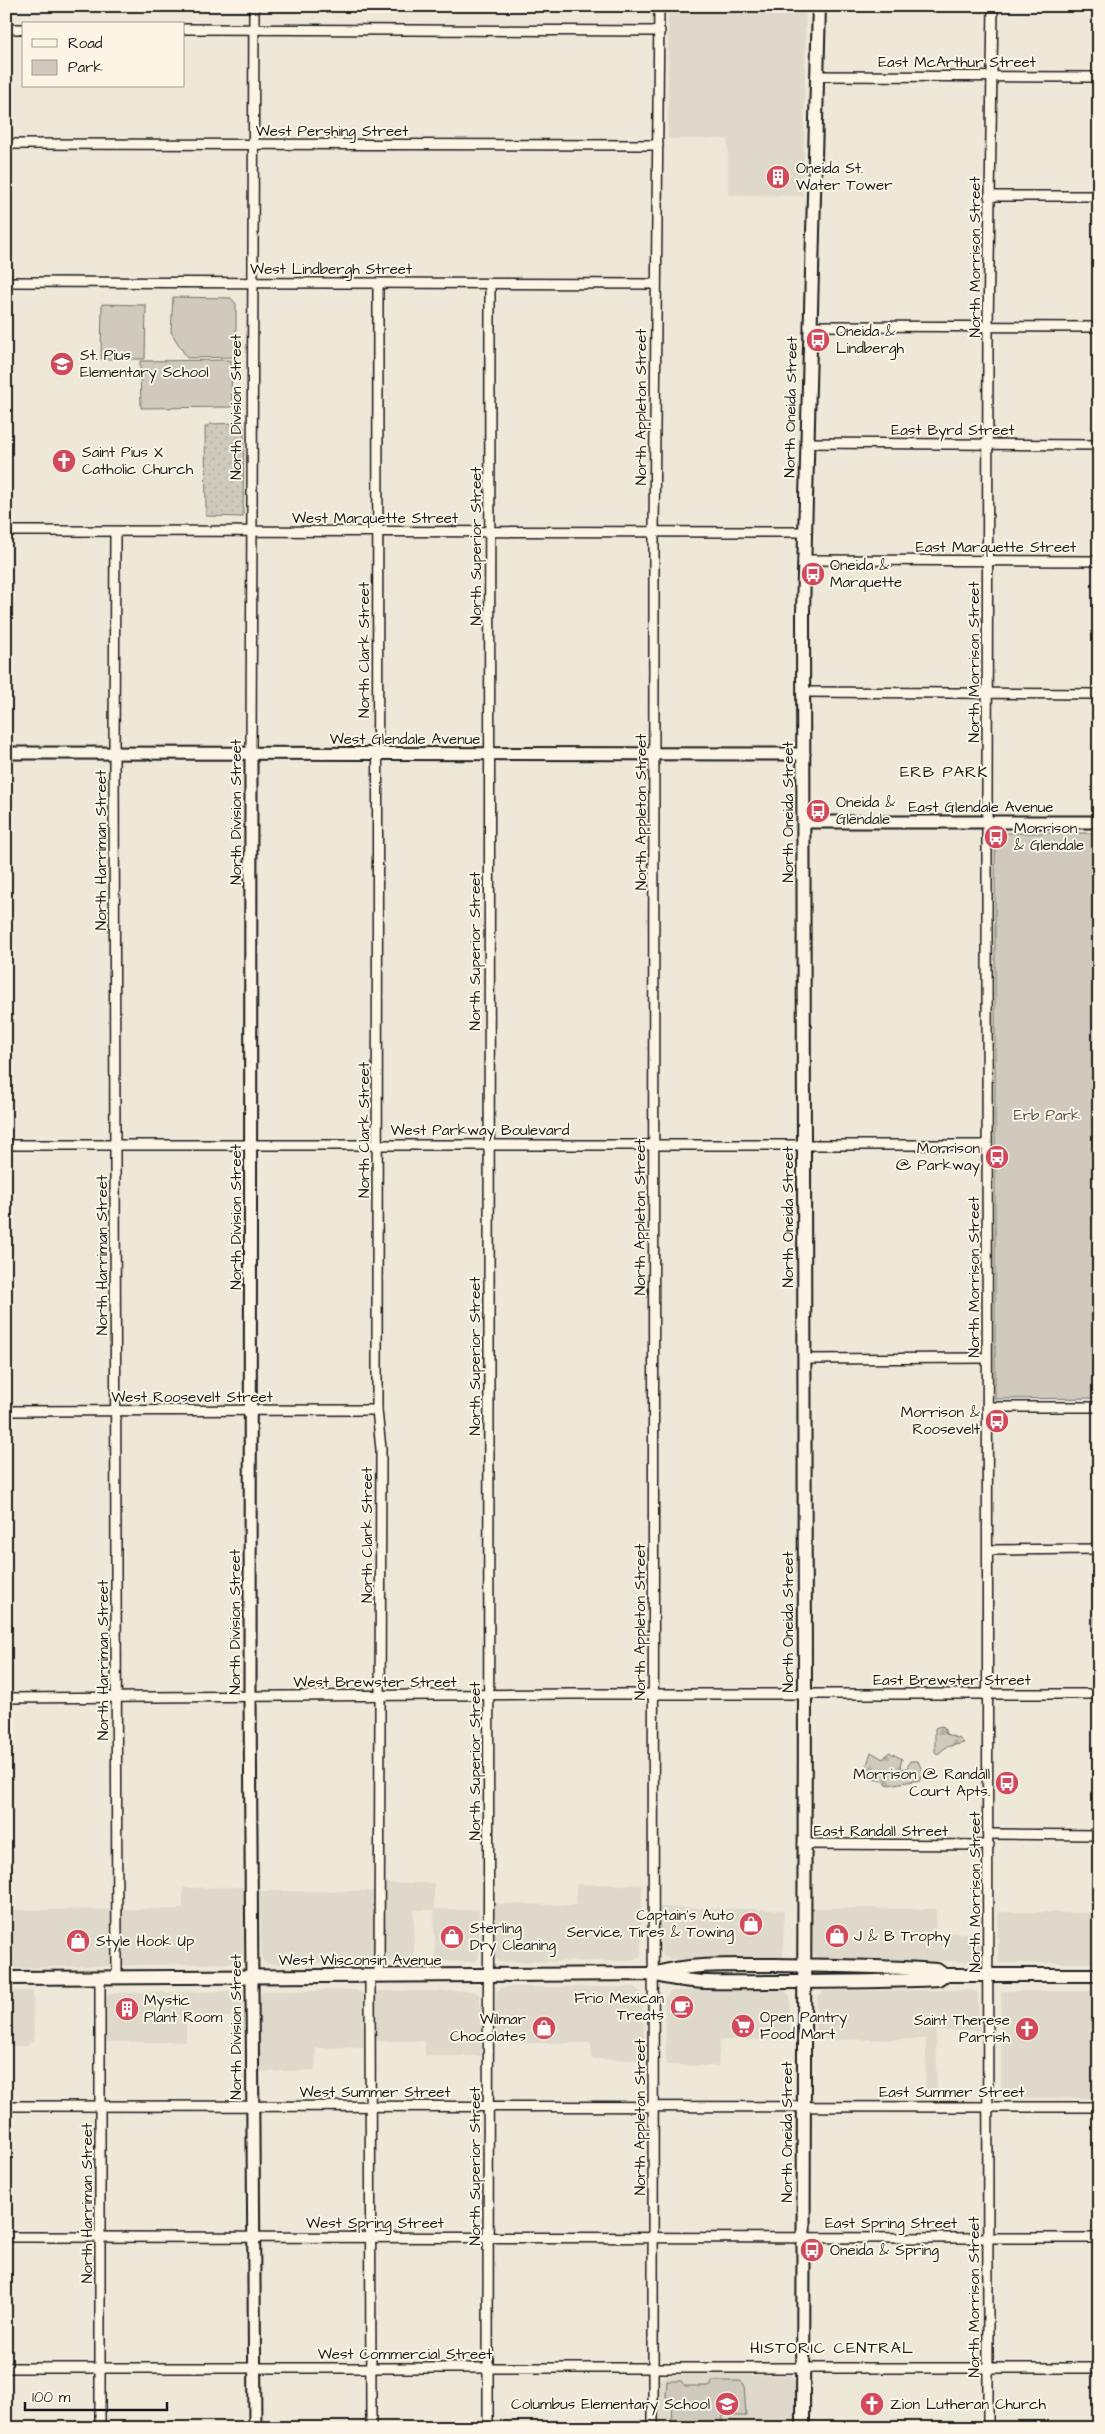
<svg xmlns="http://www.w3.org/2000/svg" width="1105" height="2434" viewBox="0 0 1105 2434" font-family="'Architects Daughter',sans-serif">
	<style>
		.built { fill: #ded9cb }
		.grass { fill: url(#grass-dots); stroke: #76736c }
		.forest { fill: url(#forest-firs); stroke: #76736c }
		.green { fill: #cfcabd; stroke: #76736c }
		.lines { fill: none; stroke-linecap: round; stroke-linejoin: round }
		.minor-casing { stroke: #1c1c1c; stroke-width: 12 }
		.tertiary-casing { stroke: #1c1c1c; stroke-width: 15 }
		.secondary-casing { stroke: #1c1c1c; stroke-width: 16 }
		.minor { stroke: #fcf5e5; stroke-width: 9 }
		.tertiary { stroke: #fcf5e5; stroke-width: 11 }
		.secondary { stroke: #fcf5e5; stroke-width: 12 }
		.labels { text-anchor: middle; dominant-baseline: central; stroke-width: 4; stroke-linejoin: round; paint-order: stroke }
		.street-label { font-size: 15px; fill: #1c1c1c; stroke: #fcf5e5 }
		.poi-label { font-size: 15px; fill: #1c1c1c; stroke: #fcf5e5; text-anchor: start }
		.park-label { font-size: 15px; fill: #52504c; stroke: #fcf5e5 }
		.neighbourhood-label { font-size: 16px; letter-spacing: 1px; fill: #1c1c1c; stroke: #fcf5e5 }
	</style>
	<defs>
		<pattern id="grass-dots" width="8" height="8" patternUnits="userSpaceOnUse" patternTransform="scale(1.25)"><rect width="8" height="8" fill="#cfcabd"/><path d="M2 2h.1M6 6h.1" fill="none" stroke="#b1ada2" stroke-width="1.8" stroke-linecap="round"/></pattern>
		<pattern id="forest-firs" width="22" height="20" patternUnits="userSpaceOnUse" patternTransform="scale(1.25)"><rect width="22" height="20" fill="#cfcabd"/><path d="M5 1l3.5 6h-7zM16 11l3.5 6h-7z" fill="#b1ada2"/></pattern>
	</defs>
	<rect width="100%" height="100%" fill="#eee8d9"/>
	<filter id="ink" filterUnits="userSpaceOnUse"><feTurbulence type="fractalNoise" baseFrequency=".02" numOctaves="2"/><feDisplacementMap in="SourceGraphic" scale="10" xChannelSelector="R" yChannelSelector="G"/><feConvolveMatrix kernelMatrix="1 2 1 2 8 2 1 2 1" color-interpolation-filters="sRGB"/></filter>
	<g filter="url(#ink)">
		<g class="built">
			<path d="M 668,6 L 806,6 L 803,196 L 728,195 L 728,139 L 668,139 Z"/>
			<path d="M 386,1883 L 434,1883 L 434,1909 L 479,1910 L 479,1956 L 477,1960 L 472,1962 L 435,1961 L 434,1910 L 414,1910 L 414,1961 L 388,1961 L 364,1966 L 320,1963 L 267,1964 L 262,1960 L 259,1891 L 384,1891 Z"/>
			<path d="M 576,1884 L 642,1885 L 641,1956 L 630,1961 L 500,1962 L 495,1958 L 492,1904 L 576,1905 Z"/>
			<path d="M 245,1887 L 243,1955 L 241,1961 L 236,1963 L 6,1968 L 6,1910 L 183,1909 L 183,1888 Z"/>
			<path d="M 659,1907 L 784,1910 L 783,1957 L 669,1959 L 662,1955 Z"/>
			<path d="M 812,1908 L 936,1909 L 936,1933 L 980,1933 L 980,1962 L 817,1958 L 813,1953 Z"/>
			<path d="M 998,1912 L 1099,1913 L 1099,1963 L 998,1963 Z"/>
			<path d="M 502,1987 L 635,1987 L 642,1993 L 645,2060 L 591,2059 L 591,2043 L 494,2043 L 496,1992 Z"/>
			<path d="M 781,1988 L 790,1996 L 790,2040 L 720,2040 L 718,2066 L 666,2065 L 665,1998 L 671,1991 Z"/>
			<path d="M 356,1990 L 363,1994 L 364,2047 L 316,2048 L 315,2070 L 260,2072 L 260,1996 L 264,1991 Z"/>
			<path d="M 972,1990 L 978,1993 L 979,2030 L 936,2031 L 937,2097 L 925,2097 L 926,2039 L 815,2040 L 817,1997 L 824,1991 Z"/>
			<path d="M 6,1991 L 33,1991 L 34,2043 L 28,2043 L 28,2046 L 6,2046 Z"/>
			<path d="M 236,1991 L 242,1995 L 242,2017 L 186,2017 L 186,2042 L 105,2042 L 105,1998 L 110,1993 Z"/>
			<path d="M 380,1991 L 474,1991 L 480,1995 L 481,2056 L 425,2056 L 425,2041 L 375,2041 L 375,1993 Z"/>
			<rect x="1001" y="1991" width="98" height="107"/>
			<path d="M 666,2375 L 790,2375 L 795,2381 L 795,2428 L 659,2428 L 659,2380 Z"/>
		</g>
		<path class="grass" d="M 238,423 L 244,427 L 243,517 L 206,516 L 205,427 L 211,424 Z"/>
		<g class="forest">
			<path d="M 1094,1591 L 1099,1594 L 1099,1631 L 1094,1627 Z"/>
			<path d="M 941,1726 L 944,1727 L 946,1734 L 960,1739 L 964,1743 L 946,1747 L 938,1754 L 935,1752 L 935,1728 Z"/>
			<path d="M 871,1752 L 883,1759 L 889,1752 L 902,1759 L 900,1766 L 902,1769 L 907,1768 L 910,1761 L 918,1761 L 921,1768 L 920,1780 L 888,1785 L 884,1781 L 866,1778 L 865,1771 Z"/>
		</g>
		<g class="green">
			<path d="M 173,297 L 231,298 L 236,304 L 236,357 L 187,358 L 171,332 Z"/>
			<path d="M 102,304 L 146,305 L 145,359 L 101,359 Z"/>
			<path d="M 231,360 L 232,407 L 141,408 L 140,361 Z"/>
			<path d="M 995,833 L 1099,833 L 1099,1398 L 995,1399 Z"/>
			<path d="M 667,2381 L 681,2381 L 685,2386 L 711,2386 L 712,2381 L 740,2381 L 744,2384 L 746,2416 L 722,2416 L 722,2428 L 672,2428 L 671,2398 L 666,2397 Z"/>
		</g>
		<g class="lines">
			<g class="minor-casing">
				<g id="minor">
					<path d="M 6,29 L 24,29"/>
					<path d="M 184,29 L 660,31"/>
					<path d="M 816,76 L 1099,77"/>
					<path d="M 6,144 L 658,145"/>
					<path d="M 989,196 L 1099,196"/>
					<path d="M 6,282 L 656,284"/>
					<path d="M 378,283 L 377,1410 L 381,1449 L 379,1976"/>
					<path d="M 809,326 L 1099,327"/>
					<path d="M 806,443 L 1099,445"/>
					<path d="M 6,531 L 804,532"/>
					<path d="M 115,532 L 114,753 L 117,1977"/>
					<path d="M 803,560 L 1099,561"/>
					<path d="M 803,692 L 1099,694"/>
					<path d="M 251,753 L 254,6"/>
					<path d="M 6,1145 L 987,1145"/>
					<path d="M 805,1359 L 987,1358"/>
					<path d="M 988,1407 L 1099,1407"/>
					<path d="M 6,1411 L 377,1410"/>
					<path d="M 988,1550 L 1099,1549"/>
					<path d="M 6,1698 L 571,1694 L 1099,1694"/>
					<path d="M 989,1834 L 1099,1835"/>
					<path d="M 803,1844 L 989,1845"/>
					<path d="M 370,1976 L 371,2428"/>
					<path d="M 100,1977 L 100,2428"/>
					<path d="M 6,2106 L 1099,2107"/>
					<path d="M 6,2237 L 1099,2238"/>
					<path d="M 6,2368 L 1099,2368"/>
					<path d="M 488,2428 L 490,284"/>
					<path d="M 653,2428 L 654,532 L 659,6"/>
					<path d="M 988,2428 L 987,822 L 988,327 L 993,6"/>
				</g>
			</g>
			<g class="tertiary-casing">
				<g id="tertiary">
					<path d="M 6,753 L 804,754"/>
					<path d="M 251,753 L 250,1697 L 255,2428"/>
					<path d="M 804,822 L 1099,822"/>
				</g>
			</g>
			<g class="secondary-casing">
				<g id="secondary">
					<path d="M 653,1974 C 690,1963 735,1965 774,1965 C 829,1966 883,1966 937,1970 L 944,1975"/>
					<path d="M 6,1978 L 653,1974 C 690,1985 732,1982 770,1982 C 826,1982 882,1982 938,1979 L 944,1975 L 1099,1975"/>
					<path d="M 803,2428 L 805,1693 L 803,612 L 819,6"/>
				</g>
			</g>
			<use href="#minor" class="minor"/>
			<use href="#tertiary" class="tertiary"/>
			<use href="#secondary" class="secondary"/>
		</g>
	</g>
	<defs>
		<g id="building-disc" transform="scale(1.25)"><circle r="9.5" fill="#d1495b" stroke="#fcf5e5"/><path d="M-4-6H4V6H1V3H-1V6H-4ZM-2.5-4.3h1.7v1.8h-1.7ZM.8-4.3h1.7v1.8H.8ZM-2.5-1h1.7V.8h-1.7ZM.8-1h1.7V.8H.8Z" fill="#fff"/></g>
		<g id="bus-disc" transform="scale(1.25)"><circle r="9.5" fill="#d1495b" stroke="#fcf5e5"/><path d="M-5-6H5V4H4V6H2V4H-2V6H-4V4H-5ZM-3.5-4V0h7V-4ZM-3.5 1.2v1.5H-2V1.2ZM2 1.2v1.5H3.5V1.2Z" fill="#fff"/></g>
		<g id="school-disc" transform="scale(1.25)"><circle r="9.5" fill="#d1495b" stroke="#fcf5e5"/><path d="M0-5L7-2L0 1L-7-2ZM-4 1L0 2.5L4 1V4Q0 6-4 4Z" fill="#fff"/></g>
		<g id="church-disc" transform="scale(1.25)"><circle r="9.5" fill="#d1495b" stroke="#fcf5e5"/><path d="M-1.2-6h2.4v3.5h3.3v2.4h-3.3V6h-2.4V-.1h-3.3v-2.4h3.3Z" fill="#fff"/></g>
		<g id="shop-disc" transform="scale(1.25)"><circle r="9.5" fill="#d1495b" stroke="#fcf5e5"/><path d="M-5-2.5h2.3a2.7 3.5 0 0 1 5.4 0H5L5.5 6h-11ZM-1.5-2.5h3a1.5 2.3 0 0 0-3 0Z" fill="#fff"/></g>
		<g id="cafe-disc" transform="scale(1.25)"><circle r="9.5" fill="#d1495b" stroke="#fcf5e5"/><path d="M-5.5-4.5H6V0H3Q3 3.5 0 3.5H-2.5Q-5.5 3.5-5.5 0ZM3-3.2v2h1.7v-2ZM-6 4.5H4V6H-6Z" fill="#fff"/></g>
		<g id="supermarket-disc" transform="scale(1.25)"><circle r="9.5" fill="#d1495b" stroke="#fcf5e5"/><path d="M-6-5.5h2.5l.6 2H6L4.5 2H-2.5L-4.4-4H-6ZM-1.5 3.2a1.3 1.3 0 1 0 .1 0ZM3 3.2a1.3 1.3 0 1 0 .1 0Z" fill="#fff"/></g>
	</defs>
	<g fill-rule="evenodd">
		<use href="#building-disc" x="778" y="177"/>
		<use href="#bus-disc" x="818" y="340"/>
		<use href="#school-disc" x="62" y="364"/>
		<use href="#church-disc" x="64" y="461"/>
		<use href="#bus-disc" x="813" y="574"/>
		<use href="#bus-disc" x="818" y="811"/>
		<use href="#bus-disc" x="996" y="837"/>
		<use href="#bus-disc" x="997" y="1157"/>
		<use href="#bus-disc" x="997" y="1421"/>
		<use href="#bus-disc" x="1007" y="1783"/>
		<use href="#shop-disc" x="751" y="1924"/>
		<use href="#shop-disc" x="837" y="1936"/>
		<use href="#shop-disc" x="452" y="1937"/>
		<use href="#shop-disc" x="78" y="1941"/>
		<use href="#cafe-disc" x="682" y="2007"/>
		<use href="#building-disc" x="127" y="2009"/>
		<use href="#supermarket-disc" x="743" y="2026"/>
		<use href="#shop-disc" x="544" y="2028"/>
		<use href="#church-disc" x="1027" y="2029"/>
		<use href="#bus-disc" x="812" y="2250"/>
		<use href="#school-disc" x="727" y="2404"/>
		<use href="#church-disc" x="872" y="2404"/>
	</g>
	<g class="labels">
		<g class="street-label">
			<text x="957" y="62">East McArthur Street</text>
			<text x="332" y="131">West Pershing Street</text>
			<text transform="translate(975 257) rotate(-90)">North Morrison Street</text>
			<text x="331" y="269">West Lindbergh Street</text>
			<text transform="translate(236 407) rotate(-90)">North Division Street</text>
			<text transform="translate(641 407) rotate(-90)">North Appleton Street</text>
			<text transform="translate(791 407) rotate(-89)">North Oneida Street</text>
			<text x="953" y="430">East Byrd Street</text>
			<text x="375" y="518">West Marquette Street</text>
			<text transform="translate(476 546) rotate(-90)">North Superior Street</text>
			<text x="996" y="547">East Marquette Street</text>
			<text transform="translate(364 650) rotate(-90)">North Clark Street</text>
			<text transform="translate(974 662) rotate(-90)">North Morrison Street</text>
			<text x="405" y="739">West Glendale Avenue</text>
			<text x="981" y="807">East Glendale Avenue</text>
			<text transform="translate(236 812) rotate(-90)">North Division Street</text>
			<text transform="translate(641 812) rotate(-90)">North Appleton Street</text>
			<text transform="translate(788 812) rotate(-90)">North Oneida Street</text>
			<text transform="translate(101 850) rotate(-90)">North Harriman Street</text>
			<text transform="translate(475 951) rotate(-90)">North Superior Street</text>
			<text transform="translate(364 1130) rotate(-90)">North Clark Street</text>
			<text x="480" y="1130">West Parkway Boulevard</text>
			<text transform="translate(236 1217) rotate(-90)">North Division Street</text>
			<text transform="translate(640 1217) rotate(-90)">North Appleton Street</text>
			<text transform="translate(788 1217) rotate(-90)">North Oneida Street</text>
			<text transform="translate(102 1255) rotate(-90)">North Harriman Street</text>
			<text transform="translate(974 1277) rotate(-90)">North Morrison Street</text>
			<text transform="translate(475 1356) rotate(-90)">North Superior Street</text>
			<text x="192" y="1397">West Roosevelt Street</text>
			<text transform="translate(367 1535) rotate(-90)">North Clark Street</text>
			<text transform="translate(235 1622) rotate(-90)">North Division Street</text>
			<text transform="translate(640 1622) rotate(-90)">North Appleton Street</text>
			<text transform="translate(788 1622) rotate(-90)">North Oneida Street</text>
			<text transform="translate(103 1660) rotate(-90)">North Harriman Street</text>
			<text x="952" y="1680">East Brewster Street</text>
			<text x="375" y="1682">West Brewster Street</text>
			<text transform="translate(475 1761) rotate(-90)">North Superior Street</text>
			<text x="881" y="1831">East Randall Street</text>
			<text transform="translate(975 1892) rotate(-90)">North Morrison Street</text>
			<text x="360" y="1960">West Wisconsin Avenue</text>
			<text transform="translate(236 2027) rotate(-90)">North Division Street</text>
			<text x="375" y="2092">West Summer Street</text>
			<text x="952" y="2092">East Summer Street</text>
			<text transform="translate(640 2117) rotate(-90)">North Appleton Street</text>
			<text transform="translate(787 2132) rotate(-90)">North Oneida Street</text>
			<text transform="translate(475 2166) rotate(-90)">North Superior Street</text>
			<text transform="translate(87 2203) rotate(-90)">North Harriman Street</text>
			<text x="375" y="2223">West Spring Street</text>
			<text x="891" y="2223">East Spring Street</text>
			<text transform="translate(974 2297) rotate(-90)">North Morrison Street</text>
			<text x="405" y="2354">West Commercial Street</text>
		</g>
		<g class="poi-label">
			<text x="796" y="168">Oneida St.<tspan x="796" dy="17">Water Tower</tspan></text>
			<text x="836" y="331">Oneida &amp;<tspan x="836" dy="17">Lindbergh</tspan></text>
			<text x="80" y="355">St. Pius<tspan x="80" dy="17">Elementary School</tspan></text>
			<text x="82" y="452">Saint Pius X<tspan x="82" dy="17">Catholic Church</tspan></text>
			<text x="830" y="565">Oneida &amp;<tspan x="830" dy="17">Marquette</tspan></text>
			<text x="836" y="802">Oneida &amp;<tspan x="836" dy="17">Glendale</tspan></text>
			<text x="1014" y="828">Morrison<tspan x="1014" dy="17">&amp; Glendale</tspan></text>
			<text x="980" y="1148" text-anchor="end">Morrison<tspan x="980" dy="17">@ Parkway</tspan></text>
			<text x="980" y="1412" text-anchor="end">Morrison &amp;<tspan x="980" dy="17">Roosevelt</tspan></text>
			<text x="990" y="1774" text-anchor="end">Morrison @ Randall<tspan x="990" dy="17">Court Apts.</tspan></text>
			<text x="734" y="1915" text-anchor="end">Captain's Auto<tspan x="734" dy="17">Service, Tires &amp; Towing</tspan></text>
			<text x="470" y="1928">Sterling<tspan x="470" dy="17">Dry Cleaning</tspan></text>
			<text x="854" y="1936">J &amp; B Trophy</text>
			<text x="96" y="1941">Style Hook Up</text>
			<text x="664" y="1998" text-anchor="end">Frio Mexican<tspan x="664" dy="17">Treats</tspan></text>
			<text x="144" y="2000">Mystic<tspan x="144" dy="17">Plant Room</tspan></text>
			<text x="760" y="2017">Open Pantry<tspan x="760" dy="17">Food Mart</tspan></text>
			<text x="526" y="2019" text-anchor="end">Wilmar<tspan x="526" dy="17">Chocolates</tspan></text>
			<text x="1010" y="2020" text-anchor="end">Saint Therese<tspan x="1010" dy="17">Parrish</tspan></text>
			<text x="830" y="2250">Oneida &amp; Spring</text>
			<text x="710" y="2404" text-anchor="end">Columbus Elementary School</text>
			<text x="890" y="2404">Zion Lutheran Church</text>
		</g>
		<g class="park-label">
			<text x="1047" y="1115">Erb Park</text>
		</g>
		<g class="neighbourhood-label">
			<text x="944" y="772">ERB PARK</text>
			<text x="832" y="2348">HISTORIC CENTRAL</text>
		</g>
	</g>
	<rect width="1105" height="2434" fill="none" stroke="#fcf5e5" stroke-width="25"/>
	<rect x="12" y="12" width="1080" height="2409" fill="none" stroke="#1c1c1c" stroke-width="2" filter="url(#ink)"/>
	<rect x="22" y="22" width="162" height="65" fill="#fcf5e5" stroke="#a29e95"/>
	<rect x="32" y="39" width="25" height="8" fill="#fcf5e5" stroke="#a29e95"/>
	<text x="68" y="48" font-size="15" fill="#1c1c1c">Road</text>
	<rect x="32" y="60" width="25" height="15" fill="#cfcabd" stroke="#a29e95"/>
	<text x="68" y="72" font-size="15" fill="#1c1c1c">Park</text>
	<path d="M25 2402v8h142v-8" fill="none" stroke="#1c1c1c" stroke-width="2.5"/>
	<text x="32" y="2402" font-size="15" fill="#1c1c1c" stroke="#fcf5e5" stroke-width="4" paint-order="stroke">100 m</text>
</svg>
